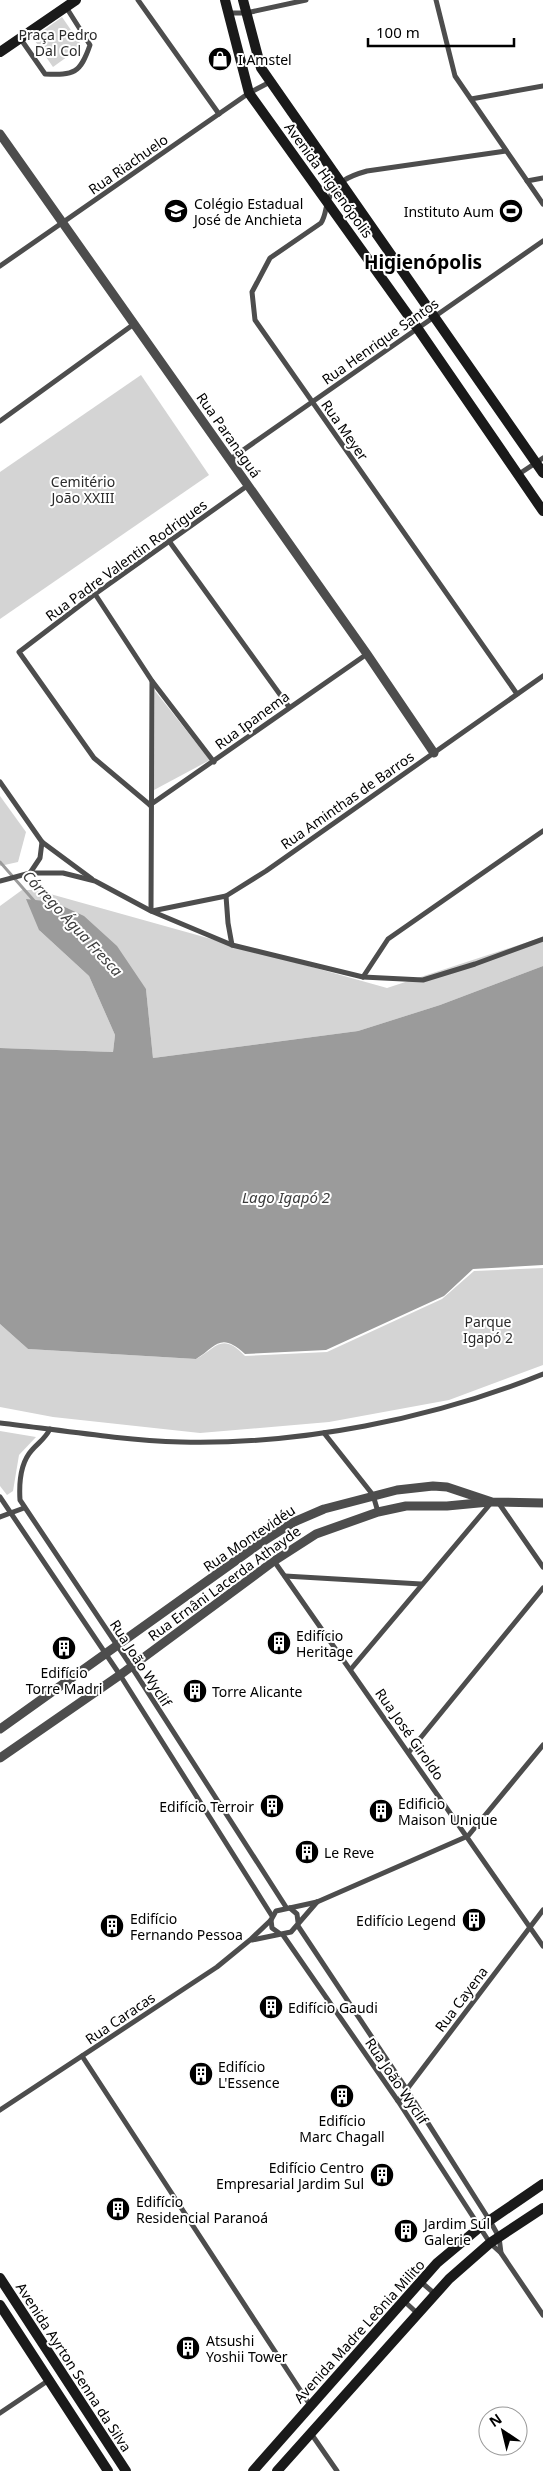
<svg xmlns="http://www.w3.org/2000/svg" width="543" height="2471" viewBox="0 0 543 2471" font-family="'Noto Sans',sans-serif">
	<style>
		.green { fill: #d4d4d4 }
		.water { fill: #9b9b9b }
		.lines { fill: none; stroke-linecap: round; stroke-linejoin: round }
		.stream { stroke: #9b9b9b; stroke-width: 3 }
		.minor { stroke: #4d4d4d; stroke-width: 5 }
		.tertiary { stroke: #4d4d4d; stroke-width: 9 }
		.secondary { stroke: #1a1a1a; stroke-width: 10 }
		.labels { text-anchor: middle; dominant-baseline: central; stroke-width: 4; stroke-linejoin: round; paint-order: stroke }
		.park-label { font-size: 14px; fill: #2b2b2b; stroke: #fff }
		.poi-label { font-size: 14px; fill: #000; stroke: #fff; text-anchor: start }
		.street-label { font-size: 14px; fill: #000; stroke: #fff }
		.water-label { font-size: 15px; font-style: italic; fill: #3c3c3c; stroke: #fff }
		.district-label { font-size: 19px; font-weight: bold; fill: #000; stroke: #fff }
	</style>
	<rect width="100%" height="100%" fill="#fff"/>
	<g class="green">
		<path d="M 62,17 L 82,46 L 53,67 L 33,38 Z"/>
		<path d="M 141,375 L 209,475 L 0,619 L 0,472 Z"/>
		<path d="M 155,691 L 210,760 L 154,790 Z"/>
		<path d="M 0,796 L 26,832 L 18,862 L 0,866 Z"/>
		<path d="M 22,890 L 36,890 L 387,988 L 543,937 L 543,966 L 440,1005 L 358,1031 L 153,1058 L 146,989 L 39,930 L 89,976 L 115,1035 L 113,1052 L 0,1048 L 0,906 Z"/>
		<path d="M 543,1268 L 543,1365 L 449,1400 L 329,1422 L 200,1433 L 53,1417 L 0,1407 L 0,1324 L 28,1349 L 196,1359 C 216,1349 221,1331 245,1356 L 327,1352 L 442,1299 L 474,1271 Z"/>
		<path d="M 0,1431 L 36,1437 L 19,1455 L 13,1491 L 7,1495 L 0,1486 Z"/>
	</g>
	<path class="water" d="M 26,899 L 54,902 L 84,916 L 117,946 L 146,989 L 153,1058 L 358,1031 L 440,1005 L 543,966 L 543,1265 L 473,1269 L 444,1296 L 326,1350 L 245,1354 C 220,1331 216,1347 196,1359 L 28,1349 L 0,1324 L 0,1048 L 113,1052 L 115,1035 L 89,976 L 39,930 Z"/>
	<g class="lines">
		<path class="stream" d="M 0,862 L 36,903"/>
		<g class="minor">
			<path d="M 138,0 L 219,114"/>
			<path d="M 436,0 L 455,76 L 543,204"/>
			<path d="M 228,13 L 246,13 L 306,0"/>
			<path d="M 20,38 L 45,74 C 74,75 80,74 90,45 L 66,7"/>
			<path d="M 471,99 L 543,86"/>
			<path d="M 506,151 L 367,171 C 349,176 335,182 328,201 C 325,209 326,215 321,223 L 270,258 L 252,292 L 255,320 L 517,694"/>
			<path d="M 527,181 L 543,178"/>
			<path d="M 0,266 L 249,93 L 270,82"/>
			<path d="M 0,421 L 134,324"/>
			<path d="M 229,460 L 543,241"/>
			<path d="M 519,474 L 543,458"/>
			<path d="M 169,541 L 289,707"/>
			<path d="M 95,594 L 152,681 L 214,762"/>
			<path d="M 0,782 L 42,842 L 92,879"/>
			<path d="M 150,805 L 94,758 L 19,652 L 95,594 L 247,486"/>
			<path d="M 150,805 L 367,654"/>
			<path d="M 30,873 L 40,858 L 42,842"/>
			<path d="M 0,881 L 30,873 L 63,873 L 95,881 L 151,911 L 232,945 L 363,977 L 423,980 L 475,964 L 543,939"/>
			<path d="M 226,896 L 228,923 L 232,945"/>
			<path d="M 151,911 L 152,681"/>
			<path d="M 152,911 L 226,896 L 266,871 L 543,676"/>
			<path d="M 363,977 L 388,939 L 543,831"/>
			<path d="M 0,1423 C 60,1430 120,1440 181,1442 C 300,1445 432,1419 543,1374"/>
			<path d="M 50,1429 C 45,1439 39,1442 32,1450 C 20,1463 19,1484 20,1500 L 131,1666 L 286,1907"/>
			<path d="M 324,1433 L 373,1495 L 378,1512"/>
			<path d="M 0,1497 L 120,1675 L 272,1916"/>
			<path d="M 498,1502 L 543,1567"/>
			<path d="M 0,1517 L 24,1508"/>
			<path d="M 274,1561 L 543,1946"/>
			<path d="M 285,1576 L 421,1584"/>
			<path d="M 351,1669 L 491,1503"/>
			<path d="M 409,1752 L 543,1588"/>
			<path d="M 290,1908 L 297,1914 L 298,1922"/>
			<path d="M 271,1920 L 272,1928 L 279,1933"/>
			<path d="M 298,1926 L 407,2090 L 490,2221 L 499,2237 L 501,2253"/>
			<path d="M 283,1935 L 398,2101 L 490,2243 L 501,2253 L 543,2315"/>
			<path d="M 252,1940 L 291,1932 L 317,1902"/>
			<path d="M 82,2056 L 310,2405"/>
			<path d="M 398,2101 L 543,1910"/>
			<path d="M 0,2110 L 217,1967 L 250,1940 L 271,1920 L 276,1911 L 317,1902 L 468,1836 L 543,1745"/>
			<path d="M 421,2282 L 435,2294"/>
			<path d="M 404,2301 L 417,2313"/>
			<path d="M 0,2413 L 49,2380"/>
			<path d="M 310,2432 L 337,2471"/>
		</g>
		<g class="tertiary">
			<path d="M 0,134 L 367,654 L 434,753"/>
			<path d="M 0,1729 L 259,1544 L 294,1522 L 324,1509 L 397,1490 L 433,1486 L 447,1487 L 492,1502 L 543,1503"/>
			<path d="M 0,1758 L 120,1675 L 274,1561 L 316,1534 L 378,1512 L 406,1506 L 447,1506 L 489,1502"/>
		</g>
		<g class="secondary">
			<path d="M 225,0 L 249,93 L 418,329 L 543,511"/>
			<path d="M 243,0 L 261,68 L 543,473"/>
			<path d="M 0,52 L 76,0"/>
			<path d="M 0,2278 L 126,2471"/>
			<path d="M 0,2305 L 108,2471"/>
			<path d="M 253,2471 L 437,2263 L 480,2227 L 543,2184"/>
			<path d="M 277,2471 L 449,2279 L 490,2243 L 543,2208"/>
		</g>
	</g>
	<defs>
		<g id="shop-disc" transform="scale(1.25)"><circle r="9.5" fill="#000" stroke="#fff"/><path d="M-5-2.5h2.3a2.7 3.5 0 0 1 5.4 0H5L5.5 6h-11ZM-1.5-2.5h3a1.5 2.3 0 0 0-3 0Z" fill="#fff"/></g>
		<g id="school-disc" transform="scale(1.25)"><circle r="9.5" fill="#000" stroke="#fff"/><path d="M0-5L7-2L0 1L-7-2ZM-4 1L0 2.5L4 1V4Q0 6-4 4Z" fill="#fff"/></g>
		<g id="stadium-disc" transform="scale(1.25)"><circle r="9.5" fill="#000" stroke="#fff"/><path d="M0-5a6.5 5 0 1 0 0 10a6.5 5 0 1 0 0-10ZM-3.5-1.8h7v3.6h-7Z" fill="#fff"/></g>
		<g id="building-disc" transform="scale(1.25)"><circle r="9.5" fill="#000" stroke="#fff"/><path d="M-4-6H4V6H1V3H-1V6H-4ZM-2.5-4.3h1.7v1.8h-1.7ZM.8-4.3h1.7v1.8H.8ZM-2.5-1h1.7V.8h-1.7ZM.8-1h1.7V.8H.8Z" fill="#fff"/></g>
	</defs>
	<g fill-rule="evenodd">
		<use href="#shop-disc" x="220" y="59"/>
		<use href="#school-disc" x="176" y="211"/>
		<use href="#stadium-disc" x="511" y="211"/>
		<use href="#building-disc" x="279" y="1643"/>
		<use href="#building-disc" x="64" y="1648"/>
		<use href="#building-disc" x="195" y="1691"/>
		<use href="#building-disc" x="272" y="1806"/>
		<use href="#building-disc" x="381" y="1811"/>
		<use href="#building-disc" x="307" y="1852"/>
		<use href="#building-disc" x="474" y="1920"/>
		<use href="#building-disc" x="112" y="1926"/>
		<use href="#building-disc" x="271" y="2007"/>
		<use href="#building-disc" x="201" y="2074"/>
		<use href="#building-disc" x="342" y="2096"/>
		<use href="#building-disc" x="382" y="2175"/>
		<use href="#building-disc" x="118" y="2209"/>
		<use href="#building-disc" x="406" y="2231"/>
		<use href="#building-disc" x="188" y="2348"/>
	</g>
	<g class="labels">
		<g class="park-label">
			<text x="58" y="34">Praça Pedro<tspan x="58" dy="16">Dal Col</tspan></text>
			<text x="83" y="481">Cemitério<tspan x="83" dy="16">João XXIII</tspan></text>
			<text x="488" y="1321">Parque<tspan x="488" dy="16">Igapó 2</tspan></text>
		</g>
		<g class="poi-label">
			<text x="238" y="59">I Amstel</text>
			<text x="194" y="203">Colégio Estadual<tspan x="194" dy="16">José de Anchieta</tspan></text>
			<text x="494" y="211" text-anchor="end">Instituto Aum</text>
			<text x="296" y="1635">Edifício<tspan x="296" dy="16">Heritage</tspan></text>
			<text x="64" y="1672" text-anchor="middle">Edifício<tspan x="64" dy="16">Torre Madri</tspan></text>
			<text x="212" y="1691">Torre Alicante</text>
			<text x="398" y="1803">Edificio<tspan x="398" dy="16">Maison Unique</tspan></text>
			<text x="254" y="1806" text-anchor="end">Edifício Terroir</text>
			<text x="324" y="1852">Le Reve</text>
			<text x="130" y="1918">Edifício<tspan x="130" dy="16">Fernando Pessoa</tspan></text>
			<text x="456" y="1920" text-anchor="end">Edifício Legend</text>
			<text x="288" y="2007">Edifício Gaudi</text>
			<text x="218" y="2066">Edifício<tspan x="218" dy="16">L'Essence</tspan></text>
			<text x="342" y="2120" text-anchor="middle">Edifício<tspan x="342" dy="16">Marc Chagall</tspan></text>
			<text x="364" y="2167" text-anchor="end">Edifício Centro<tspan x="364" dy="16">Empresarial Jardim Sul</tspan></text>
			<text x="136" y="2201">Edifício<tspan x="136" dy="16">Residencial Paranoá</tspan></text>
			<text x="424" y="2223">Jardim Sul<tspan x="424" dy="16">Galerie</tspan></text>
			<text x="206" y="2340">Atsushi<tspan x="206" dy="16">Yoshii Tower</tspan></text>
		</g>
		<g class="street-label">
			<text transform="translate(128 164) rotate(-35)">Rua Riachuelo</text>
			<text transform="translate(329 180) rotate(54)">Avenida Higienópolis</text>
			<text transform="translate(380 341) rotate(-35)">Rua Henrique Santos</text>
			<text transform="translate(345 430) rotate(55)">Rua Meyer</text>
			<text transform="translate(229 435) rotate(55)">Rua Paranaguá</text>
			<text transform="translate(126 560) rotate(-36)">Rua Padre Valentin Rodrigues</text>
			<text transform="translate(252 720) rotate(-36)">Rua Ipanema</text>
			<text transform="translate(347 800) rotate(-35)">Rua Aminthas de Barros</text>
			<text transform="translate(249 1538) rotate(-34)">Rua Montevidéu</text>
			<text transform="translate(224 1583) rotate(-36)">Rua Ernâni Lacerda Athayde</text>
			<text transform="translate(141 1663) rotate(57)">Rua João Wyclif</text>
			<text transform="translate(410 1734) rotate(55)">Rua José Giroldo</text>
			<text transform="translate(461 1999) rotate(-53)">Rua Cayena</text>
			<text transform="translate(120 2018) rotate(-34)">Rua Caracas</text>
			<text transform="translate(397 2081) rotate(56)">Rua João Wyclif</text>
			<text transform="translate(359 2331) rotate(-48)">Avenida Madre Leônia Milito</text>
			<text transform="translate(74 2367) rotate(57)">Avenida Ayrton Senna da Silva</text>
		</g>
		<g class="water-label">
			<text transform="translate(73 923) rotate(47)">Córrego Água Fresca</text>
			<text x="286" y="1197">Lago Igapó 2</text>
		</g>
		<g class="district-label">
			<text x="423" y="262">Higienópolis</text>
		</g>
	</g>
	<g transform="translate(503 2431) rotate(325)"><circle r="24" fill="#ffffff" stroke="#999999"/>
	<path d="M0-4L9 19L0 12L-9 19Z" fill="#000000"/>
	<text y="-8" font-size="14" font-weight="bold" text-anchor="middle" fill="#000000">N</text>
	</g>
	<path d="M368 38v8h146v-8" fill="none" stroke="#000000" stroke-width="2.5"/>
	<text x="376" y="38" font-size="15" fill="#000000" stroke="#ffffff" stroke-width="4" paint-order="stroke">100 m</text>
</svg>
